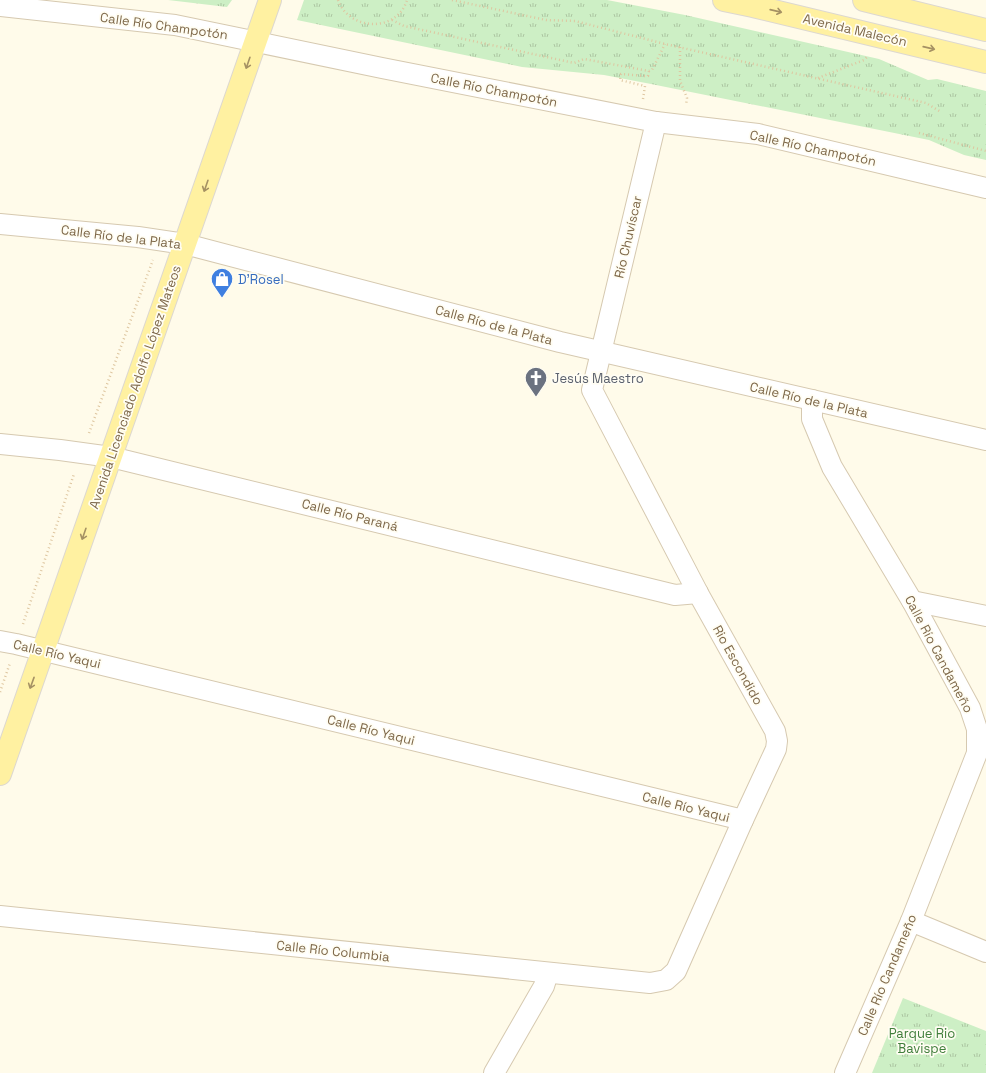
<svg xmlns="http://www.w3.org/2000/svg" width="986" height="1073" viewBox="0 0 986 1073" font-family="'Space Grotesk',sans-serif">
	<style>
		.grass { fill: url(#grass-tufts) }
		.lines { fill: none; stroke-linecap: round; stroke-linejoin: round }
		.street-casing { stroke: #d6c9b0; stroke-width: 22 }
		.primary-casing { stroke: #ddd8d0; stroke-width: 24 }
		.path { stroke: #dec6a0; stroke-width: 2.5; stroke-dasharray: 1 3; stroke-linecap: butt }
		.street { stroke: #fff; stroke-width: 20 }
		.primary { stroke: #fff1a1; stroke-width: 22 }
		.oneway { stroke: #a59163 }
		.labels { text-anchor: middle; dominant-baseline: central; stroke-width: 3.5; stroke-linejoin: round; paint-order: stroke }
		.street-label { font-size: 13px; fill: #7e6849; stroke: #fffdf3 }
		.shop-label { font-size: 13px; fill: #366cbe; stroke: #fffdf3; text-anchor: start }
		.worship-label { font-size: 13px; fill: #5b616d; stroke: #fffdf3; text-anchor: start }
		.park-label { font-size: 13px; fill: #417f3c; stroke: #fffdf3 }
	</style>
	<defs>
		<pattern id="grass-tufts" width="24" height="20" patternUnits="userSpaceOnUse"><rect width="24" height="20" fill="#cdefc5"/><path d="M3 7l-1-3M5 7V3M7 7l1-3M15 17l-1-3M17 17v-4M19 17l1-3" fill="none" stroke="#acc5a2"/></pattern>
	</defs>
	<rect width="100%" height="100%" fill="#fffbea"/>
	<g class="grass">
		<path d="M 168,0 L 232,0 L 227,7 Z"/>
		<path d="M 304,0 L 607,0 L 685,15 L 879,59 L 928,80 L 937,79 L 986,91 L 986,160 L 964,155 L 929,140 L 651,84 L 604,75 L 522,67 L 297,20 Z"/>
		<path d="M 903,998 L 986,1031 L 986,1073 L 872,1073 Z"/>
	</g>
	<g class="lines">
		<g class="street-casing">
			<g id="street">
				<path d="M 0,6 L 175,25 L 382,68 L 656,122 L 758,134 L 986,188"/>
				<path d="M 0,224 L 138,237 L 185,244 L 560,342 L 986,440"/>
				<path d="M 812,400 L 812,419 L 832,467 L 912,601 L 970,708 L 977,729 L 977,753 L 911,921 L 845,1073"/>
				<path d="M 0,444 L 60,450 L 111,457 L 675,595 L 698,593"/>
				<path d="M 912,601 L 986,616"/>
				<path d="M 0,641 L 16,644 L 743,820"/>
				<path d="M 0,916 L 650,983 L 666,980 L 676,971 L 743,820 L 776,749 L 777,741 L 775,731 L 698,593 L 592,390 L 656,122"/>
				<path d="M 911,921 L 986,952"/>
				<path d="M 494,1073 L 544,986 L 548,973"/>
			</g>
		</g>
		<g class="primary-casing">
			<g id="primary">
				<path d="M 724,0 L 753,6 L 986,62"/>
				<path d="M 864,0 L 986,30"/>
				<path d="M 0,774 L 270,0"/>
			</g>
		</g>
		<g class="path">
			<path d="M 338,0 C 349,31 397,33 407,0"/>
			<path d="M 452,0 L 546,20 L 575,21 L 665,44 L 926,103 L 941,112"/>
			<path d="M 392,20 L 404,26 L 574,63 L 584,59 L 649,71 L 652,70 L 665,44"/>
			<path d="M 680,47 L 680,81 L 687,98 L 686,105"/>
			<path d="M 818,78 L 864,60 L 868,56"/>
			<path d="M 643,99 L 645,86 L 620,80 L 621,74 L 645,76 L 648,76 L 649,71"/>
			<path d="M 919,133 L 986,151"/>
			<path d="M 89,433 L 153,260"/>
			<path d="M 23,624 L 74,474"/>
			<path d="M 0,692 L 10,663"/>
		</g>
		<use href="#street" class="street"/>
		<use href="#primary" class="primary"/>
	</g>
	<defs><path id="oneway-shaft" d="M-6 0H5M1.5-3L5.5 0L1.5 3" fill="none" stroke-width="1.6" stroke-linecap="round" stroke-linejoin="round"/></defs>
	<g class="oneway">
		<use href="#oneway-shaft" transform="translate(776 11) rotate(13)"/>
		<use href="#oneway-shaft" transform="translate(929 48) rotate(13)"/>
		<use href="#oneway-shaft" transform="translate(248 63) rotate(109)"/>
		<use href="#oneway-shaft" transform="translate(206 186) rotate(109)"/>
		<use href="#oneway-shaft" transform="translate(84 534) rotate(109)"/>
		<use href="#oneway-shaft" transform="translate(32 683) rotate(110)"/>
	</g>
	<defs>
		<g id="shop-pin" transform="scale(1.15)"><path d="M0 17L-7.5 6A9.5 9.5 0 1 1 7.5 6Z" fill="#3f7fe0" stroke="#fffdf3"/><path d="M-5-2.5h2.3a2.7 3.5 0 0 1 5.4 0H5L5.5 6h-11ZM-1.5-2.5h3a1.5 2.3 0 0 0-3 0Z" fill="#fff"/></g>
		<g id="church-pin" transform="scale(1.15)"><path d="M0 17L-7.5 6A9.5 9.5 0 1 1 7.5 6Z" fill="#6b7280" stroke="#fffdf3"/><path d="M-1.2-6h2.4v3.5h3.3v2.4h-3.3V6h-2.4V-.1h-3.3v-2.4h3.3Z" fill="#fff"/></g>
	</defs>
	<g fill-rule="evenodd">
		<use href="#shop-pin" x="222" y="279"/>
		<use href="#church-pin" x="536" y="378"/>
	</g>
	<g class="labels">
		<g class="street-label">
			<text transform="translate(164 26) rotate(8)">Calle Río Champotón</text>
			<text transform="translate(855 30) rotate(13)">Avenida Malecón</text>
			<text transform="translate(494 90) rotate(11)">Calle Río Champotón</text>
			<text transform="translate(813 148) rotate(12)">Calle Río Champotón</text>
			<text transform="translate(121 237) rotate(7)">Calle Río de la Plata</text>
			<text transform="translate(628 237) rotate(-77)">Río Chuvíscar</text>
			<text transform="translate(494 325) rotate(15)">Calle Río de la Plata</text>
			<text transform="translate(135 387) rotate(-71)">Avenida Licenciado Adolfo López Mateos</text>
			<text transform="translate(809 400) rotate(13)">Calle Río de la Plata</text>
			<text transform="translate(350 515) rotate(14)">Calle Río Paraná</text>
			<text transform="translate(57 654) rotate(13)">Calle Río Yaqui</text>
			<text transform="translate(939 654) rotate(62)">Calle Río Candameño</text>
			<text transform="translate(738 665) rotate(61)">Rio Escondido</text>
			<text transform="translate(371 730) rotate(14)">Calle Río Yaqui</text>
			<text transform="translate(686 807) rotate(14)">Calle Río Yaqui</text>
			<text transform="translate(333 951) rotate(6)">Calle Río Columbia</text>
			<text transform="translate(887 975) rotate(-67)">Calle Río Candameño</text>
		</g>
		<g class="shop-label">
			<text x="238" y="279">D'Rosel</text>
		</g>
		<g class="worship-label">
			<text x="552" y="378">Jesús Maestro</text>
		</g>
		<g class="park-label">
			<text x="922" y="1033">Parque Rio<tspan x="922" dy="15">Bavispe</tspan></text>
		</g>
	</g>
</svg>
